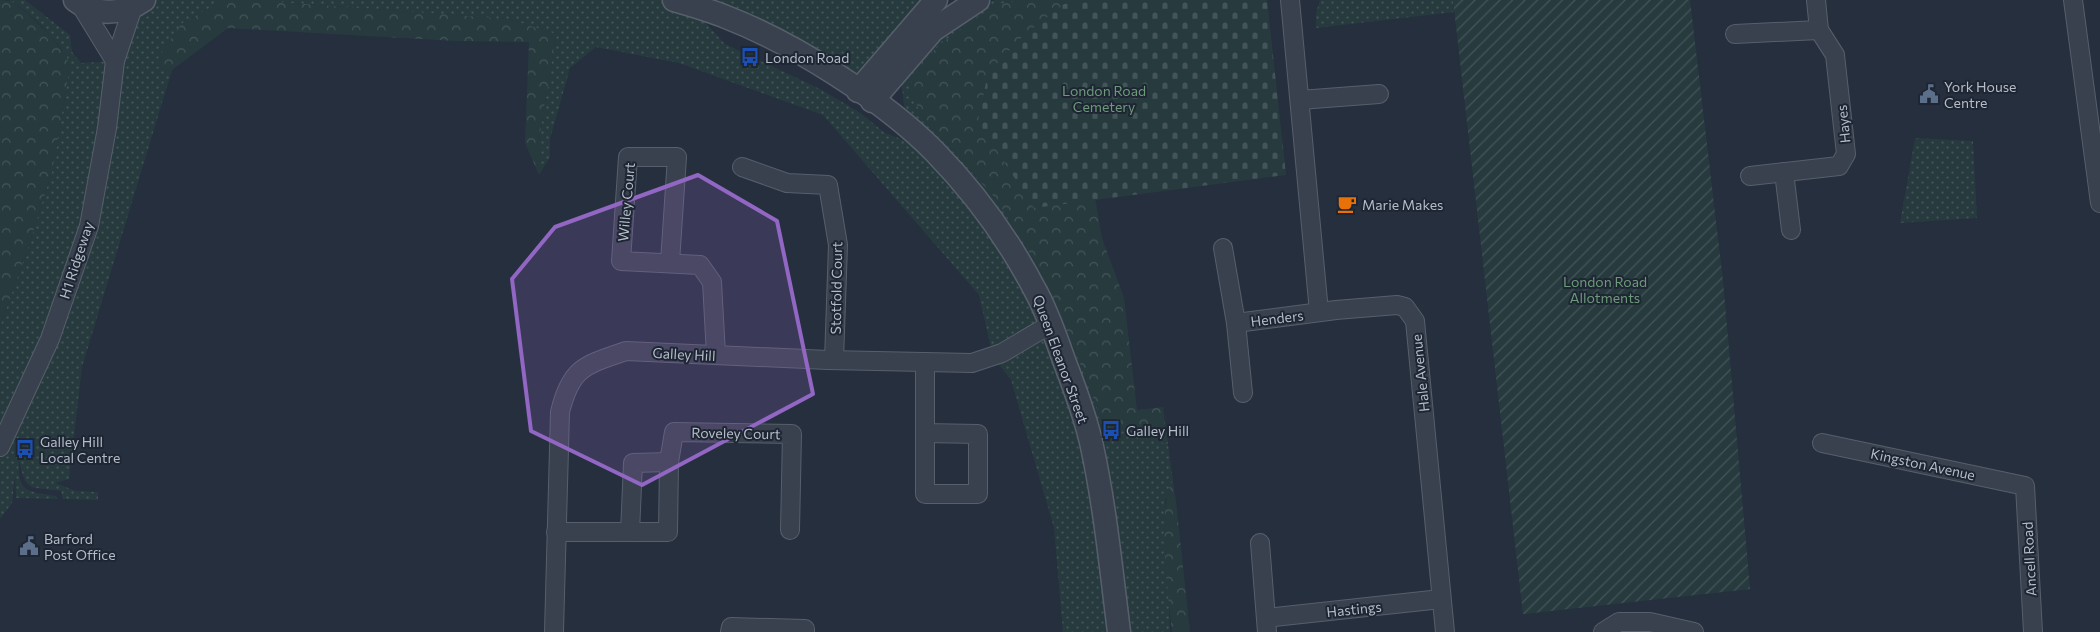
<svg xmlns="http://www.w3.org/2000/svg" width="2100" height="632" viewBox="0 0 2100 632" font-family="Commissioner,sans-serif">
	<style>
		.grass { fill: url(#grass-dots) }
		.forest { fill: url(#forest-crowns) }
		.cemetery { fill: url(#cemetery-stones) }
		.garden { fill: url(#garden-furrows) }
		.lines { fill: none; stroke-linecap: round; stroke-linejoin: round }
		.minor-casing { stroke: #575f6c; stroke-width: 20 }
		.tertiary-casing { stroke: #575f6c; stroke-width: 25 }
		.minor { stroke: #39414e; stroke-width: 18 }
		.tertiary { stroke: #39414e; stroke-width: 22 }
		.marked { fill: #9266c3; fill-opacity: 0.2; stroke: #9266c3; stroke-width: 4; stroke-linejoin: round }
		.labels { text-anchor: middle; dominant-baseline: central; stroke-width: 4; stroke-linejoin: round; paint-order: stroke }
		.poi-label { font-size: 14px; fill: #b5bcc9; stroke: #1e2633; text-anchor: start }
		.park-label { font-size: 14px; fill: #6d9a7a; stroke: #1e2633 }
		.street-label { font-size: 14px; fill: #b5bcc9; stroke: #1e2633 }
	</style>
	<defs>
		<pattern id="grass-dots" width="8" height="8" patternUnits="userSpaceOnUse" patternTransform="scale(1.25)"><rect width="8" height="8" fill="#273b3f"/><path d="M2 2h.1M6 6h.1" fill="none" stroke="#445559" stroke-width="1.8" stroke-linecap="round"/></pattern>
		<pattern id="forest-crowns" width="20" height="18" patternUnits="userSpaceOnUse" patternTransform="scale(1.25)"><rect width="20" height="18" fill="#273b3f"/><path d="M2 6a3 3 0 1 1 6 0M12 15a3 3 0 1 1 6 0" fill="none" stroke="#445559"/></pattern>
		<pattern id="cemetery-stones" width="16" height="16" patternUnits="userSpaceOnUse" patternTransform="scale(1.25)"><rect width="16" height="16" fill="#273b3f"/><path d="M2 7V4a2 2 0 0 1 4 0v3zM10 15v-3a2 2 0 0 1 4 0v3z" fill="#445559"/></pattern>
		<pattern id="garden-furrows" width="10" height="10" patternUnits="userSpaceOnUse" patternTransform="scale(1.25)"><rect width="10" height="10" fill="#273b3f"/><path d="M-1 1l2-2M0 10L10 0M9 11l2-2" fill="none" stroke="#445559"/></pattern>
	</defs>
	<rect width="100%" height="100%" fill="#252f3e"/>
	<g class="grass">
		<path d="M 8,0 L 25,0 L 70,35 L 72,52 L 81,63 L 115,61 L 144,0 L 224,0 L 181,24 L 154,65 L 172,70 L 82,367 L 69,479 L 55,483 L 76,491 L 98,492 L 98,500 L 63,499 L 61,491 C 29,486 26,494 19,459 C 17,492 26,491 56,496 L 57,499 L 16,498 L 15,475 L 12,503 L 0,519 L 0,326 L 26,254 L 53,168 L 69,71 C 68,66 68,60 66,56 C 56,38 26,8 8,0 Z"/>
		<path d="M 252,0 L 926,0 L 860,76 L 808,57 L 690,6 L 725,44 L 820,89 L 859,112 L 885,133 L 933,151 L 905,113 L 901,79 L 920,52 L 981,6 L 995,0 L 1023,0 L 995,5 L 909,92 L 926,121 L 997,200 L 1032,257 L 1074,348 L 1102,420 L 1146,438 L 1168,444 L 1173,481 L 1165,501 L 1170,632 L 1063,632 L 1054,528 L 1011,380 L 993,357 L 979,295 L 823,115 L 679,63 L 596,47 L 570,68 L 550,139 L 550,157 L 539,175 L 539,141 L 556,34 L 508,19 Z"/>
		<path d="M 1320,0 L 1453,0 L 1454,12 L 1316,28 L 1316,13 Z"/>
		<path d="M 1915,138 L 1973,141 L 1977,218 L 1900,223 Z"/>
	</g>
	<g class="forest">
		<path d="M 0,0 L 11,1 L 27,13 L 50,35 L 67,57 L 69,71 L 53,168 L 26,254 L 0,326 Z"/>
		<path d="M 224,0 L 252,0 L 508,19 L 556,34 L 539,140 L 539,175 L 525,143 L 529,42 L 456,41 L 228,28 L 172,70 L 153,66 L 181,24 Z"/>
		<path d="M 1023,0 L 1098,0 L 1064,4 L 1034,207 L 1095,198 L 1102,238 L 1124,298 L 1137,410 L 1163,407 L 1168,444 L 1146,438 L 1102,420 L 1074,348 L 1032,257 L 997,200 L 926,121 L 909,92 L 915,68 L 944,41 L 995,5 Z"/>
		<path d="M 1173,481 L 1176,501 L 1190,632 L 1172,632 C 1169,602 1156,502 1173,481 Z"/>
	</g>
	<path class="cemetery" d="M 1098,0 L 1267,0 L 1286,175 L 1034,208 L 978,121 L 988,73 L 1023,36 L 1064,4 Z"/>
	<path class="garden" d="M 1453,0 L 1690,0 L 1723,281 L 1750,589 L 1523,614 Z"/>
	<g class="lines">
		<g class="minor-casing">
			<g id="minor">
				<path d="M 1290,0 L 1319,312"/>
				<path d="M 2073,0 L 2100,203"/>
				<path d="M 80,4 L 115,61"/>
				<path d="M 1735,34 L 1819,30"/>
				<path d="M 1300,100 L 1379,94"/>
				<path d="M 742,167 L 787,183 L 828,185 L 838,245 L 834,360"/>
				<path d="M 1784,172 L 1791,230"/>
				<path d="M 1750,176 L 1839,166 L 1846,154 L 1835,55 L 1819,30 L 1816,0"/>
				<path d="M 1223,248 L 1236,323 L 1243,393"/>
				<path d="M 670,262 L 677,157 L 628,157 L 621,261 L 700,265 L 712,282 L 716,355"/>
				<path d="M 1236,323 L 1336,310 L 1397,305 L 1405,307 L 1415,321 L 1445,632"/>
				<path d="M 925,362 L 925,494 L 978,494 L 978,434 L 925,433"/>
				<path d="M 1822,443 L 2025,486 L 2033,632"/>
				<path d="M 0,447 L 50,339 L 89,226 L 107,128 L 115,61 L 133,7"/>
				<path d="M 556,532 L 668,532 L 669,462 L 674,432 L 792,434 L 790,530"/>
				<path d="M 630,532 L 633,463 L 669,462"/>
				<path d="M 1260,543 L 1267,632"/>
				<path d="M 1266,618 L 1441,599"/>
				<path d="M 554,632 L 560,412 C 571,367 585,365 626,351 L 828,360 L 972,363 L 1002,353 L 1051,324"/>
				<path d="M 730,632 L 731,627 L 805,629 L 805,632"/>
				<path d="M 1603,632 L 1619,622 L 1650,622 L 1694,632"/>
			</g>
		</g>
		<g class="tertiary-casing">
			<g id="tertiary">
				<path d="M 75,0 C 96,16 123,15 144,0"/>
				<path d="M 674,0 C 691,5 709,10 726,17 C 793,43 884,100 935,152 C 974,192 1009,240 1035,290 C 1048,313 1056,338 1065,363 C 1075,389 1085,416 1091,442 C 1105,505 1111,569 1119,632"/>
				<path d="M 858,91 L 936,0"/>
				<path d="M 872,101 L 933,30 L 978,0"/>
			</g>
		</g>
		<use href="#minor" class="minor"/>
		<use href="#tertiary" class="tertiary"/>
	</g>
	<path class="marked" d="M 698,175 L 777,221 L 813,394 L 642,485 L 531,431 L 512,279 L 555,227 Z"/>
	<defs>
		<g id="bus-bare" transform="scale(1.5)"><path d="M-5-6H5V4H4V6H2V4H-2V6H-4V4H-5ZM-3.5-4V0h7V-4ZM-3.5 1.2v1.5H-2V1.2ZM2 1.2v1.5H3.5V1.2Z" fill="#1a4fb4" stroke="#1e2633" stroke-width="2.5" paint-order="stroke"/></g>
		<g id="civic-bare" transform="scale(1.5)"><path d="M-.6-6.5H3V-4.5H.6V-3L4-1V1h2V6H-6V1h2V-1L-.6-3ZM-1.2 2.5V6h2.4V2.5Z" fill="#5c6f8a" stroke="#1e2633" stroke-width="2.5" paint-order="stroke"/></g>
		<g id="cafe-bare" transform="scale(1.5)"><path d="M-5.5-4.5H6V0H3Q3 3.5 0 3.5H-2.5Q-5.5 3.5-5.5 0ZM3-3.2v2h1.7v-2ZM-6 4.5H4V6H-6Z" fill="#e8710a" stroke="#1e2633" stroke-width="2.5" paint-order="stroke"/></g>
	</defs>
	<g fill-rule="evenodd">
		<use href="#bus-bare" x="750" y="57"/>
		<use href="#civic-bare" x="1929" y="94"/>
		<use href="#cafe-bare" x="1347" y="204"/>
		<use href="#bus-bare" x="1111" y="430"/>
		<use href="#bus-bare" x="25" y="449"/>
		<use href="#civic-bare" x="29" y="546"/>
	</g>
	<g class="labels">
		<g class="poi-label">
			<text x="765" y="57">London Road</text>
			<text x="1944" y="86">York House<tspan x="1944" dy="16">Centre</tspan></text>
			<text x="1362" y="204">Marie Makes</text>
			<text x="1126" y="430">Galley Hill</text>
			<text x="40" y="441">Galley Hill<tspan x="40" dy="16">Local Centre</tspan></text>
			<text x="44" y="538">Barford<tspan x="44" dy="16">Post Office</tspan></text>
		</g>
		<g class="park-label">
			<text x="1104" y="90">London Road<tspan x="1104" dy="16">Cemetery</tspan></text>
			<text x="1605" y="281">London Road<tspan x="1605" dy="16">Allotments</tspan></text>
		</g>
		<g class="street-label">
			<text transform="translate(1843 124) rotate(-96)">Hayes</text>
			<text transform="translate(626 202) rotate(-85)">Willey Court</text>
			<text transform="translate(76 260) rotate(-72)">H1 Ridgeway</text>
			<text transform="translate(836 288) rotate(-89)">Stotfold Court</text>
			<text transform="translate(1277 318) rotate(-7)">Henders</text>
			<text transform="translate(684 354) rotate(3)">Galley Hill</text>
			<text transform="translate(1061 359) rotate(70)">Queen Eleanor Street</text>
			<text transform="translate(1420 373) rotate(-96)">Hale Avenue</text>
			<text transform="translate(736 433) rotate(1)">Roveley Court</text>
			<text transform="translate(1923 464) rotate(12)">Kingston Avenue</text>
			<text transform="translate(2029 559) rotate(-93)">Ancell Road</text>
			<text transform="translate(1354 609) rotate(-6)">Hastings</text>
		</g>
	</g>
</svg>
